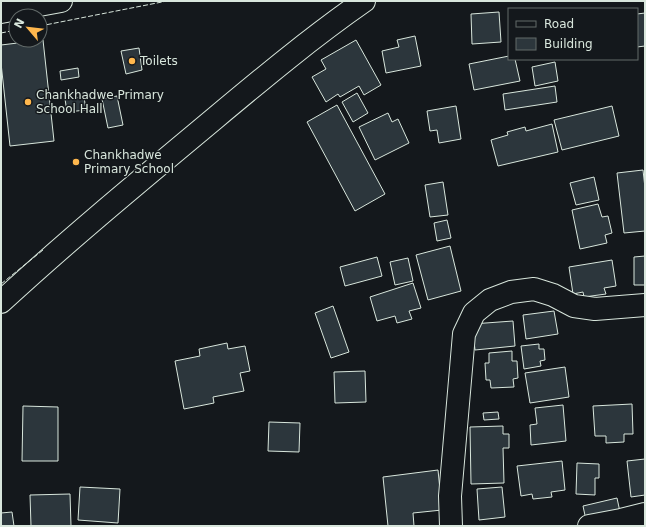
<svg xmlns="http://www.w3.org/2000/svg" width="646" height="527" viewBox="0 0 646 527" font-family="'DejaVu Sans',sans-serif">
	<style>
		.building { fill: #2c363c; stroke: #d8e6dc }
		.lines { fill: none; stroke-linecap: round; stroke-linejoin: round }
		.street-casing { stroke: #d8e6dc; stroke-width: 24 }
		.street { stroke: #14181c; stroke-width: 22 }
		.fence { stroke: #d8e6dc; stroke-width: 1; stroke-dasharray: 5 2; stroke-linecap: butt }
		.poi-dot { fill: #ffb74d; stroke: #14181c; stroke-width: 1.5 }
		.labels { text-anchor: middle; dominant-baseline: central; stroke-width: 3; stroke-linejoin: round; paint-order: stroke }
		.poi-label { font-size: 12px; fill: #d8e6dc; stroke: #14181c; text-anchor: start }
	</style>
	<rect width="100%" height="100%" fill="#14181c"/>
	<g class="building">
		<path d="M 499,12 L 501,42 L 472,44 L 471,14 Z"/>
		<path d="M 645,13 L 645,46 L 637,47 L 637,14 Z"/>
		<path d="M 415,36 L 421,66 L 386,73 L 382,51 L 399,47 L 397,40 Z"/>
		<path d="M 43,40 L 54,141 L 10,146 L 1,63 L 1,45 Z"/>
		<path d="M 356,40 L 381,85 L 364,95 L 359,86 L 340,97 L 338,94 L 326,102 L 312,77 L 326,69 L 321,60 Z"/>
		<path d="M 139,48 L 142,70 L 126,74 L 121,51 Z"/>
		<path d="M 509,56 L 509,59 L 515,59 L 520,81 L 474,90 L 469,64 Z"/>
		<path d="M 555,62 L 558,81 L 535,86 L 532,67 Z"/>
		<path d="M 78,68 L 79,77 L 61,80 L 60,71 Z"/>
		<path d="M 555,86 L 557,102 L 505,110 L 503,94 Z"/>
		<path d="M 357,93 L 368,113 L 353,122 L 342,102 Z"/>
		<path d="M 117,96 L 123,125 L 108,128 L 102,99 Z"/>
		<path d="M 84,97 L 86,110 L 67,112 L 65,99 Z"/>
		<path d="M 337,105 L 385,194 L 355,211 L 307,122 Z"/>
		<path d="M 456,106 L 461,139 L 439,143 L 437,130 L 430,131 L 427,111 Z"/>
		<path d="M 612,106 L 619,136 L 562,150 L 554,120 Z"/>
		<path d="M 388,113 L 392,122 L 398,119 L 409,143 L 375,160 L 359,127 Z"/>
		<path d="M 552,124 L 558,152 L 498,166 L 491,140 L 508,135 L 507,132 L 525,127 L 526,131 Z"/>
		<path d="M 643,170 L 645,188 L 645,231 L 624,233 L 617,173 Z"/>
		<path d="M 594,177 L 599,200 L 576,205 L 570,183 Z"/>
		<path d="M 443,182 L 448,215 L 430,217 L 425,185 Z"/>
		<path d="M 598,204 L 602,217 L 608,216 L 612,233 L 605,235 L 607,243 L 580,249 L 572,210 Z"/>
		<path d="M 447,220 L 451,238 L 437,241 L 434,223 Z"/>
		<path d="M 450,246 L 461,291 L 428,300 L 416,255 Z"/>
		<path d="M 645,256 L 645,285 L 634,285 L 634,257 Z"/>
		<path d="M 377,257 L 382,276 L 345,286 L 340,267 Z"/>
		<path d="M 408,258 L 413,281 L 395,285 L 390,262 Z"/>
		<path d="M 612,260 L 616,286 L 604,288 L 606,294 L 584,297 L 583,292 L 573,294 L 569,267 Z"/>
		<path d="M 413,283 L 421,308 L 409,311 L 412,319 L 397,323 L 395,316 L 377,321 L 370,297 Z"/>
		<path d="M 333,306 L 349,352 L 331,358 L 315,313 Z"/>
		<path d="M 554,311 L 558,334 L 526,339 L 523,315 Z"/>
		<path d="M 513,321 L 515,346 L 475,350 L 472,324 Z"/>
		<path d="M 227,343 L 228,349 L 245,346 L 250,371 L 240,373 L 244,391 L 213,397 L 214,403 L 184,409 L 175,361 L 200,356 L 199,349 Z"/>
		<path d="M 539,344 L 539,349 L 544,349 L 545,360 L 540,361 L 541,366 L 524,369 L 521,346 Z"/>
		<path d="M 512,351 L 512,361 L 517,361 L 518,378 L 513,379 L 514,387 L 491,388 L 490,380 L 486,380 L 485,363 L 489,363 L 489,353 Z"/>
		<path d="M 565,367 L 569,397 L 530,403 L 525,373 Z"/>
		<path d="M 365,371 L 366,402 L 335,403 L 334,372 Z"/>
		<path d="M 632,404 L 633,434 L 624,434 L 624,442 L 606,443 L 606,436 L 595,436 L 593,406 Z"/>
		<path d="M 563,405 L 566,441 L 531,445 L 530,425 L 537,424 L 535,408 Z"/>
		<path d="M 23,406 L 58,407 L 58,461 L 22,461 Z"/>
		<path d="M 498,412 L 499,419 L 484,420 L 483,413 Z"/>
		<path d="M 269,422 L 300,423 L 299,452 L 268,451 Z"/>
		<path d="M 503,426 L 503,434 L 509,434 L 509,448 L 503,448 L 504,483 L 471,484 L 470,427 Z"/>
		<path d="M 645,459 L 645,495 L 631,497 L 627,461 Z"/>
		<path d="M 562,461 L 565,490 L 551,492 L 552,497 L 533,499 L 532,494 L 521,496 L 517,466 Z"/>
		<path d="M 577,463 L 599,464 L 599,478 L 595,478 L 595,495 L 576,494 Z"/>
		<path d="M 438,470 L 442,510 L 413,513 L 414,526 L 388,526 L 383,477 Z"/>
		<path d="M 80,487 L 120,489 L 118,523 L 78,520 Z"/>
		<path d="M 502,487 L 505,517 L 479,520 L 477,489 Z"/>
		<path d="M 70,494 L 71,526 L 31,526 L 30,495 Z"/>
		<path d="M 617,498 L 620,512 L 586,520 L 583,506 Z"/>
		<path d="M 12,512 L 14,526 L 1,526 L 1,513 Z"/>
	</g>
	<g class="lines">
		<g class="street-casing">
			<g id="street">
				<path d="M 1,12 L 61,1"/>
				<path d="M 1,302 C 64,244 130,189 196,134 C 250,89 305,42 364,1"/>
				<path d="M 451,526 L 450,496 L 464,334 L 474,313 L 490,300 L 511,292 L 534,289 L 553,295 L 574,306 L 595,309 L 645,305"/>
				<path d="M 589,526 L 621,520 L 645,514"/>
			</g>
		</g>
		<use href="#street" class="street"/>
		<g class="fence">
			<path d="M 40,26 L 167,1"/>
			<path d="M 1,33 L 16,30"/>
			<path d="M 1,284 L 43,250"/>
		</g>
	</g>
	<g class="poi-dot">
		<circle cx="132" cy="61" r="4"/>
		<circle cx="28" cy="102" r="4"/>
		<circle cx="76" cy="162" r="4"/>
	</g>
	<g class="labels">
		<g class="poi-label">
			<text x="140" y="61">Toilets</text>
			<text x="36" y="95">Chankhadwe Primary<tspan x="36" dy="14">School Hall</tspan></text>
			<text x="84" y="155">Chankhadwe<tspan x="84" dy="14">Primary School</tspan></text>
		</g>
	</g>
	<rect width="646" height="527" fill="none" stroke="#d8e6dc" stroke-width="4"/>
	<rect x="508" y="8" width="130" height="52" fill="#14181c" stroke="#626a69"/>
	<rect x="516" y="21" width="20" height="6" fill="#14181c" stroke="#626a69"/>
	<text x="544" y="28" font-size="12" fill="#d8e6dc">Road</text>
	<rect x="516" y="38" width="20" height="12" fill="#2c363c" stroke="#626a69"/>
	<text x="544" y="48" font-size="12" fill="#d8e6dc">Building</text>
	<g transform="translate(28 28) rotate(298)"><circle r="19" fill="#14181c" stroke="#626a69"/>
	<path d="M0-3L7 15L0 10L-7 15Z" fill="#ffb74d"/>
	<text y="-6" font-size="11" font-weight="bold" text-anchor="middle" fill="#d8e6dc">N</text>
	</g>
</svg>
